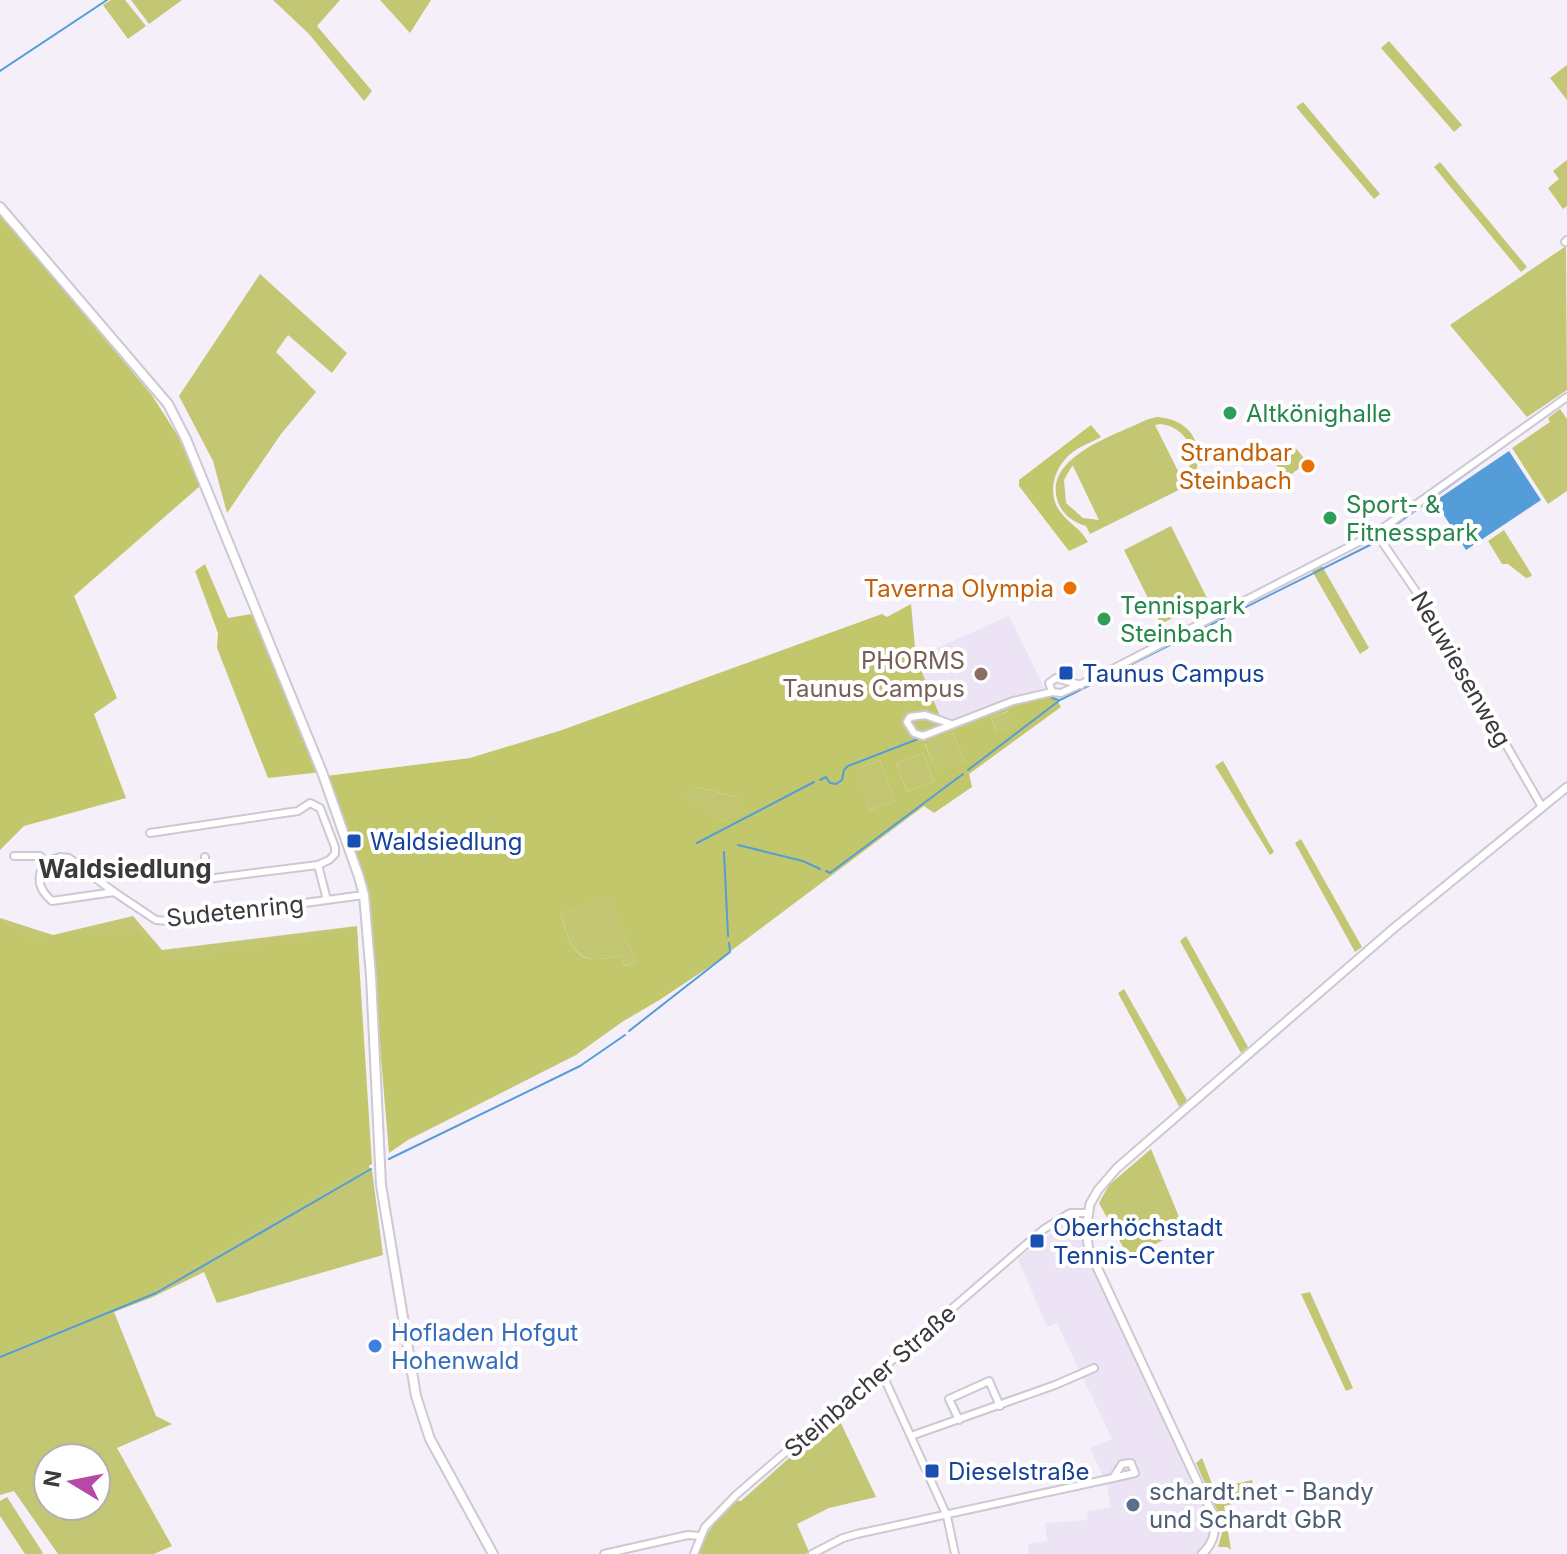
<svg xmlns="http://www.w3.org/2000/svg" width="1567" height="1554" viewBox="0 0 1567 1554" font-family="Inter,sans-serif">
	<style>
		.built { fill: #ece3f4 }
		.green { fill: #c3c773; fill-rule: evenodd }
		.forest { fill: #c2c76c; fill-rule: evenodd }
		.water { fill: #559dd8 }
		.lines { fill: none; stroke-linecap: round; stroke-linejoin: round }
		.stream { stroke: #559dd8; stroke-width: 2 }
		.minor-casing { stroke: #cdc8d3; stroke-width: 10 }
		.tertiary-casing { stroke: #cdc8d3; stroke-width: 11 }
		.secondary-casing { stroke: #cdc8d3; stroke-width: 12 }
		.minor { stroke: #fff; stroke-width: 6 }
		.tertiary { stroke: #fff; stroke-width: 7 }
		.secondary { stroke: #fff; stroke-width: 8 }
		.leisure-dot { fill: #2e9e5b; stroke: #fff; stroke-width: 3 }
		.food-dot { fill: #e8710a; stroke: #fff; stroke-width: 3 }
		.transit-dot { fill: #1a4fb4; stroke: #fff; stroke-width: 3 }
		.education-dot { fill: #8d6e63; stroke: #fff; stroke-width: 3 }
		.shop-dot { fill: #3f7fe0; stroke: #fff; stroke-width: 3 }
		.service-dot { fill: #5c6f8a; stroke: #fff; stroke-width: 3 }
		.labels { text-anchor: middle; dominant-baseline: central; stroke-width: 8; stroke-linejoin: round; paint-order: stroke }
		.leisure-label { font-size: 24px; fill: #27864d; stroke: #fff; text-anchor: start }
		.food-label { font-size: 24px; fill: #c56008; stroke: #fff; text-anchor: end }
		.education-label { font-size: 24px; fill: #785e54; stroke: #fff; text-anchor: end }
		.street-label { font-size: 24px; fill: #3b393d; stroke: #fff }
		.transit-label { font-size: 24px; fill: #164399; stroke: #fff; text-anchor: start }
		.shop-label { font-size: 24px; fill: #366cbe; stroke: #fff; text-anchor: start }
		.service-label { font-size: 24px; fill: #4e5e75; stroke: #fff; text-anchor: start }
		.neighbourhood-label { font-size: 26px; font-weight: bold; fill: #3b393d; stroke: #fff }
	</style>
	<rect width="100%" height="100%" fill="#f5effa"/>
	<g class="built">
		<path d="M 1009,616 L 1046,691 L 1011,697 L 955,719 L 940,715 L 916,657 Z"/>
		<path d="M 1061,1225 L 1079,1228 L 1212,1522 L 1211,1538 L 1201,1547 L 1203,1554 L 1029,1554 L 1028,1544 L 1047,1541 L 1045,1523 L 1088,1520 L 1087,1511 L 1111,1507 L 1107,1485 L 1090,1448 L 1112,1439 L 1057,1323 L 1047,1327 L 1018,1259 Z"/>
	</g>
	<g class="green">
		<path d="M 111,0 L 125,0 L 146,26 L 128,39 L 103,5 Z"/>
		<path d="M 131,0 L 182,0 L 149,24 Z"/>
		<path d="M 273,0 L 340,0 L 317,26 L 372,91 L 364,101 L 309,34 Z"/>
		<path d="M 380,0 L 431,0 L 410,33 Z"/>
		<path d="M 1389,41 L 1462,125 L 1454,132 L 1381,48 Z"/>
		<path d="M 1567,65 L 1567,100 L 1550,78 Z"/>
		<path d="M 1303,102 L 1380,194 L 1374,199 L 1296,107 Z"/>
		<path d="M 1567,160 L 1567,206 L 1563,209 L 1548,188 L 1559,179 L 1553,171 Z"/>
		<path d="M 1440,162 L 1527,267 L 1521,272 L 1434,167 Z"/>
		<path d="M 1566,246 L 1567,390 L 1527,417 L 1450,325 Z"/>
		<path d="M 260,274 L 347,353 L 332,373 L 288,335 L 276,352 L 316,392 L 281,434 L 227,513 L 213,461 L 179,396 Z"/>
		<path d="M 1560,409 L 1567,419 L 1567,491 L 1548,504 L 1512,448 L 1550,422 L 1548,418 Z"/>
		<path d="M 1156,417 C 1178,418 1197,430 1198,454 C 1199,464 1194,470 1199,480 L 1090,534 L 1086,526 C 1073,522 1063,515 1058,502 C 1042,457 1116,435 1146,420 ZM 1161,424 C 1189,428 1201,457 1182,479 L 1155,425 ZM 1072,466 L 1073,466 L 1099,520 L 1083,518 L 1066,503 L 1064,480 Z"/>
		<path d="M 1294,446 L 1307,462 L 1287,478 L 1274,462 Z"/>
		<path d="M 1171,526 L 1208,600 L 1161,624 L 1124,550 Z"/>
		<path d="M 1504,530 L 1532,575 L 1530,577 L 1526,578 L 1508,564 L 1502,564 L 1488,541 Z"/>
		<path d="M 1322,566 L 1369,648 L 1360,654 L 1312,571 Z"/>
		<path d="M 1009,711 L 1015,725 L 997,732 L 991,718 Z"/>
		<path d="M 953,733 L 964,761 L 936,772 L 925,743 Z"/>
		<path d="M 923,753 L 934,781 L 907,792 L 896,764 Z"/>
		<path d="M 880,760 L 895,801 L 870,810 L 855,769 Z"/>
		<path d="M 1223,761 L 1274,852 L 1270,855 L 1215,766 Z"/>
		<path d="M 696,787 L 737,797 L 743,811 L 721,821 L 685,797 Z"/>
		<path d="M 1301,839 L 1362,947 L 1355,952 L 1295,843 Z"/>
		<path d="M 608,895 L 636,962 L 625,966 L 620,955 C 579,967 570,951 561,914 Z"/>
		<path d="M 133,916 L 162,950 L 357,926 L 369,1167 L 372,1170 L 383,1255 L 217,1303 L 204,1272 L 153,1297 L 114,1312 L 156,1416 L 172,1424 L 117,1448 L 172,1546 L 154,1554 L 58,1554 L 14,1491 L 0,1495 L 0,918 L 53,935 ZM 48,1458 L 96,1458 L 96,1506 L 48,1506 Z"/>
		<path d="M 1186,936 L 1248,1047 L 1241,1053 L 1180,941 Z"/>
		<path d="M 1124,989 L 1187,1100 L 1180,1108 L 1118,993 Z"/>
		<path d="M 1151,1149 L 1184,1229 L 1129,1258 L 1099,1203 L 1109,1185 Z"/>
		<path d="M 1310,1292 L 1353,1388 L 1346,1391 L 1301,1294 Z"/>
		<path d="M 837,1415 L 876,1497 L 829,1508 L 797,1524 L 809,1552 L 805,1554 L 699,1554 C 706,1530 718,1518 736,1501 L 741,1501 Z"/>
		<path d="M 1202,1458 L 1214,1489 L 1252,1480 L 1256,1499 L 1224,1506 L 1231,1550 L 1227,1547 L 1218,1547 L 1222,1533 L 1220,1517 L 1196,1463 Z"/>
		<path d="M 7,1497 L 43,1553 L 41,1554 L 25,1554 L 0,1516 L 0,1501 Z"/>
	</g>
	<g class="forest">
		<path d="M 0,214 L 151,394 L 178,436 L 200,486 L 74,596 L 117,698 L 94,714 L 126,798 L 24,826 L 0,850 Z"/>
		<path d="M 1091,425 L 1101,437 C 1090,443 1076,448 1068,456 C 1052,472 1047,497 1062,514 C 1071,525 1081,529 1088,542 L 1069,551 L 1019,486 L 1019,480 Z"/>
		<path d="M 205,564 L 228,618 L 257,613 L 322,772 L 268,778 L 217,648 L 218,633 L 195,571 Z"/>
		<path d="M 911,604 L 916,658 L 945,728 L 1021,700 L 1053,693 L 1061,707 L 969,774 L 972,787 L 934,813 L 924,806 L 712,965 L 661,999 L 622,1022 L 576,1055 L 408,1140 L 389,1153 L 367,891 L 326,776 L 470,758 L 562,730 L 882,614 L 887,617 ZM 1008,711 L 1014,725 L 997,732 L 991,718 ZM 953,733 L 964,761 L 936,771 L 925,744 ZM 923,753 L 934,781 L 907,792 L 896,764 ZM 880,760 L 895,801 L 870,810 L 856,769 ZM 696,787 L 737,797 L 742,811 L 721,821 L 700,804 L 686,798 ZM 608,896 L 636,962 L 625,966 L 620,955 C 579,967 570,952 561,914 Z"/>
		<path d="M 0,920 L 29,938 L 137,930 L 170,959 L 357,930 L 372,1164 L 271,1219 L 141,1298 L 0,1354 Z"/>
	</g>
	<path class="water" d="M 1509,451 L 1541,500 L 1466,550 L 1435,501 Z"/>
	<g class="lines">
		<g class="stream">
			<path d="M 0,71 L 107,0"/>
			<path d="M 1383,534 L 1567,401"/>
			<path d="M 1052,698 L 1059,700"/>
			<path d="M 968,770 L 1060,700 L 1370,545"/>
			<path d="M 820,780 L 826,777 L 830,783 L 836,784 L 842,780 L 844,770 L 848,766 L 918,739"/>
			<path d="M 697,843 L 814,782"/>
			<path d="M 738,845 L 803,861 L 820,869"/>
			<path d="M 724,852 L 728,936"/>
			<path d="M 826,871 L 830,873 L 963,774"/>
			<path d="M 629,1031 L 730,952 L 729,943"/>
			<path d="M 389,1159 L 580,1066 L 625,1035"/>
			<path d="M 0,1357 L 156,1293 L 371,1169"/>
		</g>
		<g class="minor-casing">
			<g id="minor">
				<path d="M 1565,242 L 1567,240"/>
				<path d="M 1376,533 L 1428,609 L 1542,807"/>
				<path d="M 1052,692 L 1049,683 L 1056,678 L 1081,685"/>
				<path d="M 951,724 L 925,715 L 910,717 L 907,722 L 914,733 L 923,736 L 1013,701 L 1052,692 L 1061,693 L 1103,674 L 1376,533 L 1567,397"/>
				<path d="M 150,833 L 298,811 L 310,803 L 320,808 L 335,847 L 335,854 L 329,860 L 318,865 L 327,900"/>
				<path d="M 14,856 L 40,856 L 45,862"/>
				<path d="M 60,857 L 69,858 L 114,892 L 52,901 C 38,889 36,878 45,862 Z"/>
				<path d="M 205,857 L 207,879 L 318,865"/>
				<path d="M 114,892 L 156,920 L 169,921 L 364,895"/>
				<path d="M 1060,1219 L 1086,1222"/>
				<path d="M 881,1371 L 947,1516 L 955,1554"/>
				<path d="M 959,1420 L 949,1399 L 989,1381 L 1000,1406"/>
				<path d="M 911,1436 L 1055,1385 L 1094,1368"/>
				<path d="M 604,1554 L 688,1535 L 700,1536"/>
				<path d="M 694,1554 L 705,1527 L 736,1495 L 1044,1229 L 1070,1213 L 1088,1213"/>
				<path d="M 812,1554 L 843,1538 L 857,1534 L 1113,1478 L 1122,1464 L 1131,1463 L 1135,1473 L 1113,1478"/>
			</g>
		</g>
		<g class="tertiary-casing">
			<path id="tertiary" d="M 1202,1554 C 1214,1543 1217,1531 1213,1515 L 1089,1250 L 1086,1231 L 1090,1204 L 1098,1190 L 1117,1168 L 1394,928 L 1567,787"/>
		</g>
		<g class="secondary-casing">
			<path id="secondary" d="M 0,207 L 168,404 L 186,439 L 322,772 L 359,877 L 364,895 L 371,976 L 381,1185 L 416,1396 L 430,1439 L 493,1554"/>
		</g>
		<use href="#minor" class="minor"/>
		<use href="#tertiary" class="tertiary"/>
		<use href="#secondary" class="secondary"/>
	</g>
	<g class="leisure-dot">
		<circle cx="1230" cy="413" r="8"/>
		<circle cx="1330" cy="518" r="8"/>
		<circle cx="1104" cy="619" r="8"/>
	</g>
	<g class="food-dot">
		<circle cx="1308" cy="466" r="8"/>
		<circle cx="1070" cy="588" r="8"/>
	</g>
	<g class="transit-dot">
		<rect x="1058" y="665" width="16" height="16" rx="4"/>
		<rect x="346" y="833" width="16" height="16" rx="4"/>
		<rect x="1029" y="1233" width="16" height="16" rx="4"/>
		<rect x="924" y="1463" width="16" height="16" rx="4"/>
	</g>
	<circle class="education-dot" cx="981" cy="674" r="8"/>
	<circle class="shop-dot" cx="375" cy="1346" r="8"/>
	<circle class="service-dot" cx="1133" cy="1505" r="8"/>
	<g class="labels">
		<g class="leisure-label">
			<text x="1246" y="413">Altkönighalle</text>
			<text x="1346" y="504">Sport- &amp;<tspan x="1346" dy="28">Fitnesspark</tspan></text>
			<text x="1120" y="605">Tennispark<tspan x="1120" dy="28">Steinbach</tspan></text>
		</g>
		<g class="food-label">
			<text x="1292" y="452">Strandbar<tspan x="1292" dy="28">Steinbach</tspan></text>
			<text x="1054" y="588">Taverna Olympia</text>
		</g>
		<g class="education-label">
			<text x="965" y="660">PHORMS<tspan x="965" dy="28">Taunus Campus</tspan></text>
		</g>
		<g class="street-label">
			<text transform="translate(1461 669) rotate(60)">Neuwiesenweg</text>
			<text transform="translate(235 911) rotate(-6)">Sudetenring</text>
			<text transform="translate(870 1381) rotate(-41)">Steinbacher Straße</text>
		</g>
		<g class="transit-label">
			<text x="1082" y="673">Taunus Campus</text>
			<text x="370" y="841">Waldsiedlung</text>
			<text x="1053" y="1227">Oberhöchstadt<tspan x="1053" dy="28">Tennis-Center</tspan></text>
			<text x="948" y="1471">Dieselstraße</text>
		</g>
		<g class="shop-label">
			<text x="391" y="1332">Hofladen Hofgut<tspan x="391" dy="28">Hohenwald</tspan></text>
		</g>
		<g class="service-label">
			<text x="1149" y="1491">schardt.net - Bandy<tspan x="1149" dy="28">und Schardt GbR</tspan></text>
		</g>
		<g class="neighbourhood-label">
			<text x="125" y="868">Waldsiedlung</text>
		</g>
	</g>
	<g transform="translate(72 1482) rotate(280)"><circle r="38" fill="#ffffff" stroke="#b1b0b1" stroke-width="2"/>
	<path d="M0-6L14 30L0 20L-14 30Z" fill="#b748a6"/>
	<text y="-12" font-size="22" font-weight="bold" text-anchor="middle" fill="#3b393d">N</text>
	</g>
</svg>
